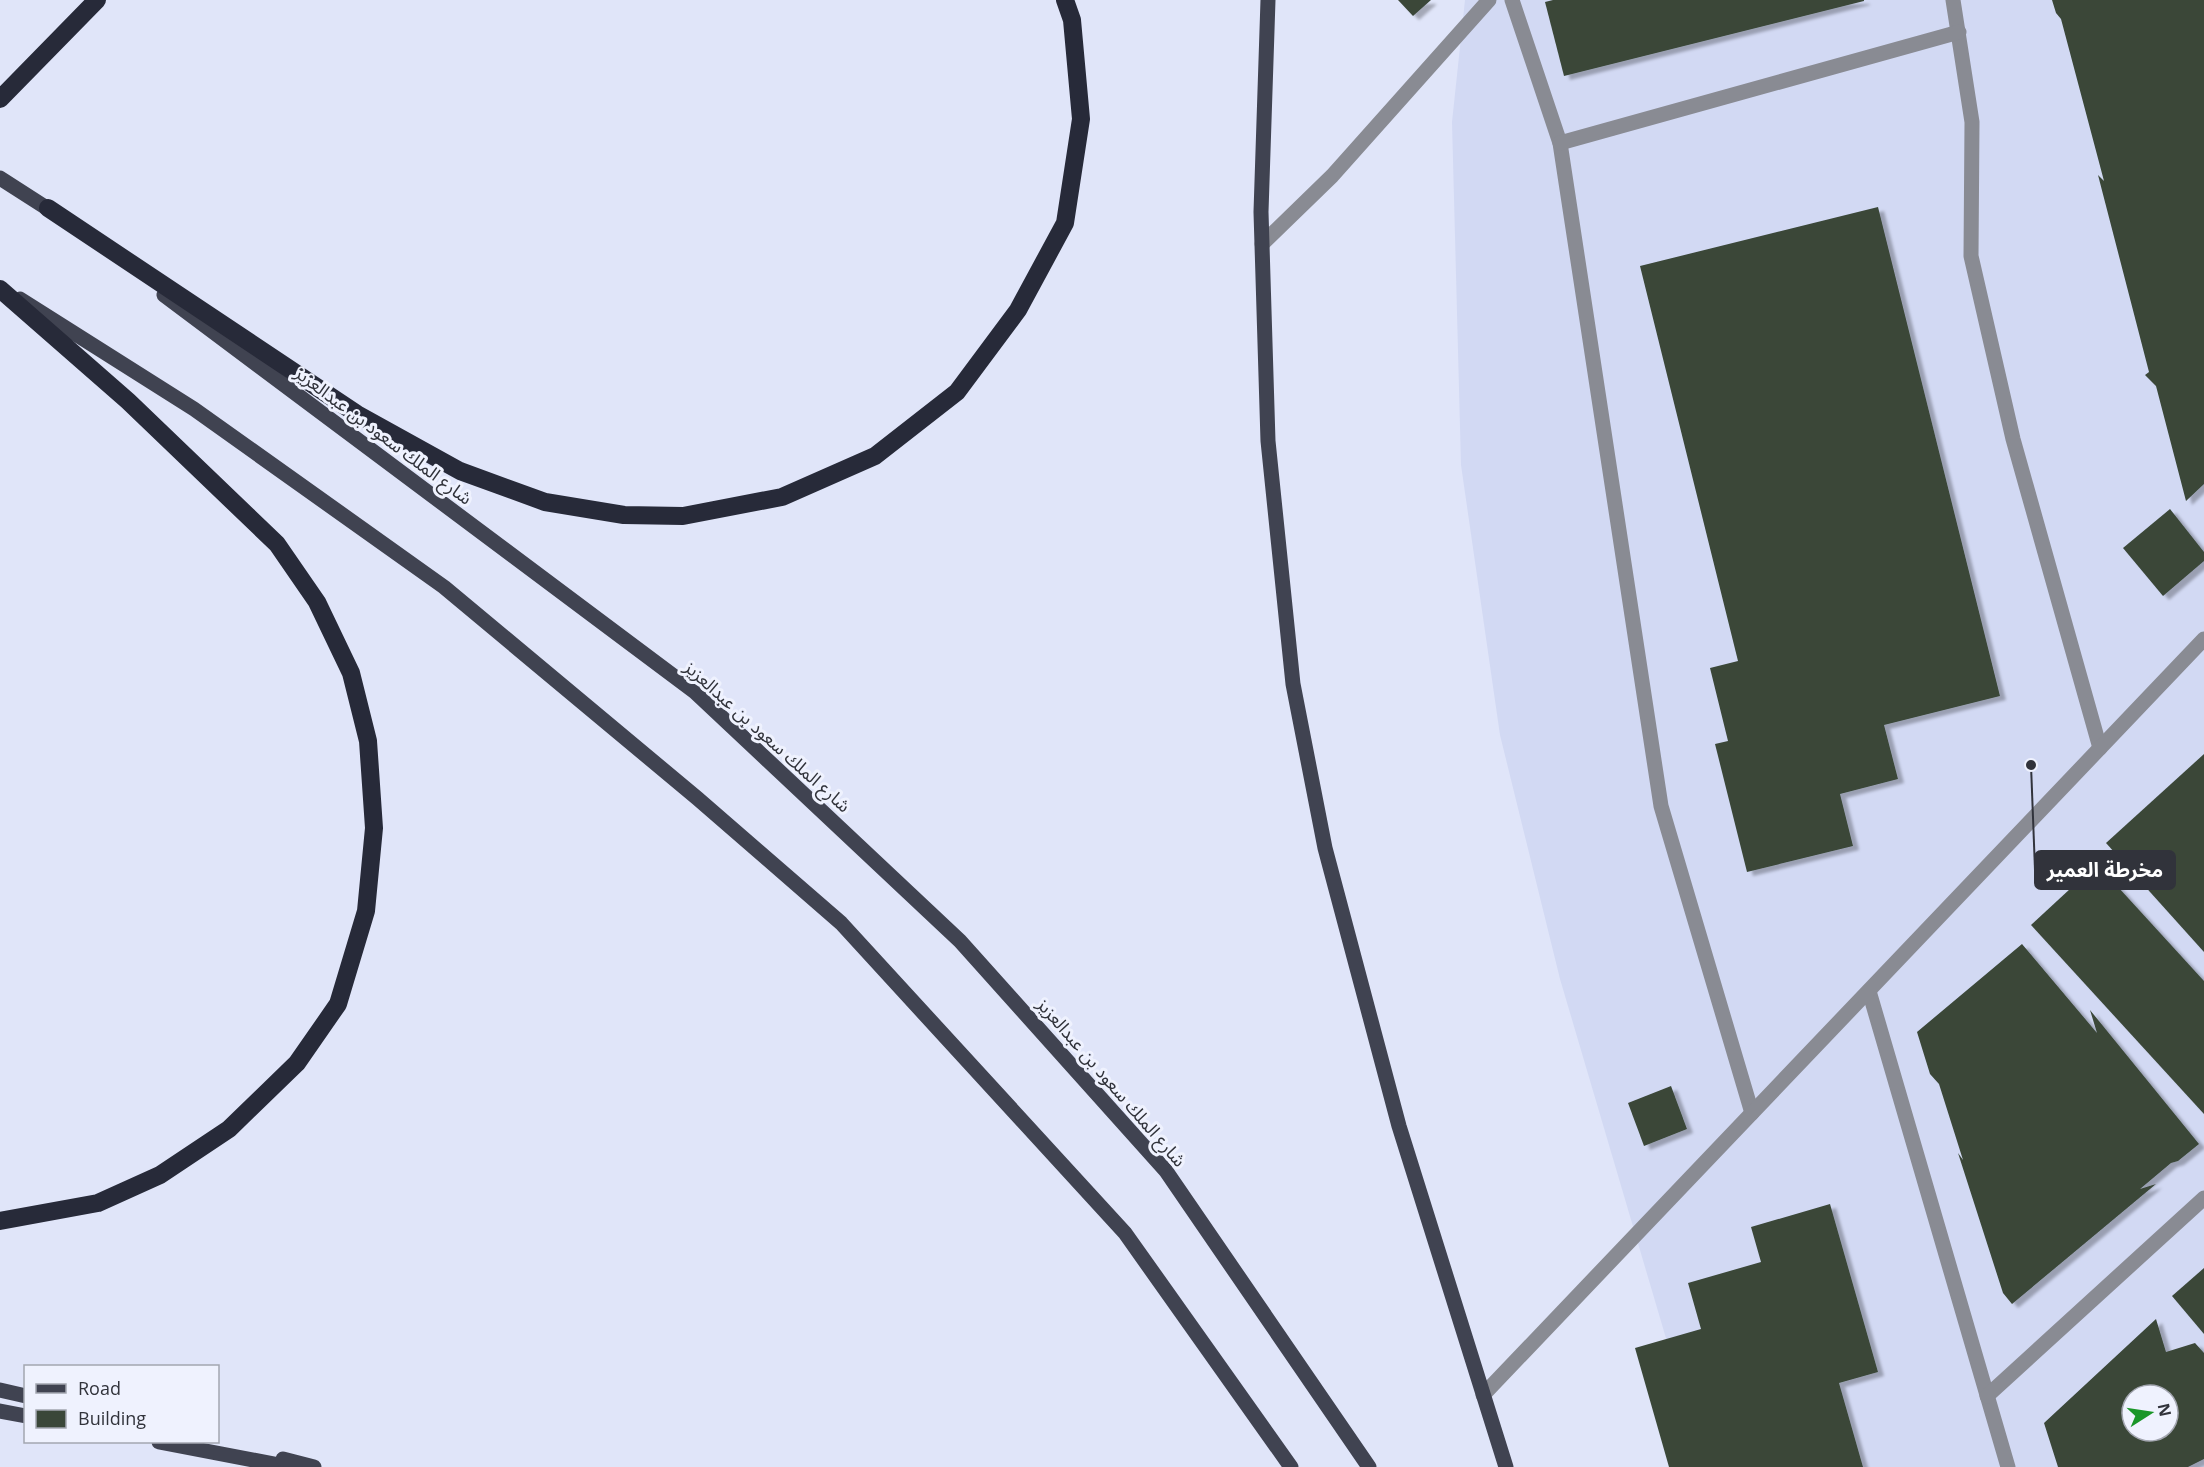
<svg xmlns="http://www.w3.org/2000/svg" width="2204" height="1467" viewBox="0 0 2204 1467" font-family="'Open Sans','Noto Sans Arabic',sans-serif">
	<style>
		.built { fill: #d2d9f3; fill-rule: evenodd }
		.building { fill: #3a4739; fill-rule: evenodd; filter: url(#shadow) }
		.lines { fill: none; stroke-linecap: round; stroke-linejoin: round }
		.minor { stroke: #898b93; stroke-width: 15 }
		.major { stroke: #404351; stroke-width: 15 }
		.highway { stroke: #272a39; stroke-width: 18 }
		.labels { text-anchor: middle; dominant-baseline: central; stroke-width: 6; stroke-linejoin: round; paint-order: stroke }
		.street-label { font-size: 18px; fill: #31333b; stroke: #eff2fe }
		.leader { fill: none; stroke: #31333b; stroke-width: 2 }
		.callout-dot { fill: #31333b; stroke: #eff2fe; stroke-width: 2 }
		.callout { fill: #31333b; stroke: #31333b; stroke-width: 2 }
		.callout-label { font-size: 20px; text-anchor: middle; font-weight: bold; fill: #fff }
	</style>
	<defs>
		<filter id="shadow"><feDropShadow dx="6" dy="4" stdDeviation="1.5" flood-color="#0004"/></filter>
	</defs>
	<rect width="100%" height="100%" fill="#e0e5f9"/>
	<path class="built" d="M 1465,0 L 2204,0 L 2204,1467 L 1704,1467 L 1560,979 L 1500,735 L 1461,465 L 1452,122 ZM 2132,1395 L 2168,1395 L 2168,1431 L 2132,1431 Z"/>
	<g class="building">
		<path d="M 1398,0 L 1431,0 L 1413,16 Z"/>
		<path d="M 1553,0 L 1864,0 L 1864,1 L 1564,76 L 1545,2 Z"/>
		<path d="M 2052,0 L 2204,0 L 2204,484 L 2186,501 L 2156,386 L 2145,375 L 2149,372 L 2098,175 L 2104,181 L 2061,19 L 2056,13 Z"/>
		<path d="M 1878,207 L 2000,696 L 1884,725 L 1898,779 L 1840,794 L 1853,846 L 1747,872 L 1715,744 L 1728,741 L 1710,668 L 1738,661 L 1640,266 Z"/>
		<path d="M 2170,509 L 2204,552 L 2204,561 L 2163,596 L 2123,548 Z"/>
		<path d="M 2204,754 L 2204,952 L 2106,843 Z"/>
		<path d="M 2097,864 L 2204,981 L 2204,1114 L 2031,925 Z"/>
		<path d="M 2022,944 L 2097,1033 L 2090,1010 L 2199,1144 L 2178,1161 L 2171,1163 L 2140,1189 L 2156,1184 L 2012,1304 L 2003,1293 L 1958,1153 L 1963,1160 L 1939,1084 L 1930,1074 L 1917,1032 Z"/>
		<path d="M 1671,1086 L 1687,1129 L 1644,1146 L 1628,1103 Z"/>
		<path d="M 1830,1204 L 1878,1372 L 1839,1383 L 1863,1467 L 1669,1467 L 1635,1348 L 1701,1329 L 1688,1283 L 1761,1262 L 1751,1227 Z"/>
		<path d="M 2204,1268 L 2204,1334 L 2172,1296 Z"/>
		<path d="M 2156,1319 L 2166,1352 L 2195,1343 L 2204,1353 L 2204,1459 L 2188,1467 L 2058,1467 L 2044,1423 ZM 2132,1395 L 2168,1395 L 2168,1431 L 2132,1431 Z"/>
	</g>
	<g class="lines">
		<g class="minor">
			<path d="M 1512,0 L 1560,143 L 1661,806 L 1752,1113"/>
			<path d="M 1953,0 L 1972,122 L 1971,256 L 2013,439 L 2100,748"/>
			<path d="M 1560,143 L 1959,32"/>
			<path d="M 1262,244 L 1332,176 L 1489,0"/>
			<path d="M 1869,991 L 2008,1467"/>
			<path d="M 1483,1395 L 2204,639"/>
			<path d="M 1987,1396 L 2204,1198"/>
		</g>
		<g class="major">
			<path d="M 1268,0 L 1261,212 L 1268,441 L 1293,684 L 1325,848 L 1399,1126 L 1506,1467"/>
			<path d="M 0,178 L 56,214"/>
			<path d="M 164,295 L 695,692 L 960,941 L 1166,1171 L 1369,1467"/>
			<path d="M 20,299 L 194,409 L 444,587 L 697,798 L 841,923 L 1125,1233 L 1291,1467"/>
			<path d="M 0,1390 L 26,1396"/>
			<path d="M 0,1411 L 26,1416"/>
			<path d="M 159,1442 L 290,1467"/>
			<path d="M 283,1459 L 314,1467"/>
		</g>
		<g class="highway">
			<path d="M 0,99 L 97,0"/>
			<path d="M 48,208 L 357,414 L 460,471 L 545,502 L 624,515 L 683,516 L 782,497 L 875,456 L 957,392 L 1018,310 L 1065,223 L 1081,119 L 1072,20 L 1065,0"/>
			<path d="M 0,289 L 128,401 L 277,544 L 317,602 L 351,673 L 368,741 L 374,828 L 366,911 L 338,1004 L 297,1063 L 229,1129 L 160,1175 L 98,1203 L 0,1221"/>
		</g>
	</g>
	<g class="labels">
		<g class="street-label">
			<text transform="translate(384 435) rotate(37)">شارع الملك سعود بن عبدالعزيز</text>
			<text transform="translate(768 736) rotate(42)">شارع الملك سعود بن عبدالعزيز</text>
			<text transform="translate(1112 1082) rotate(49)">شارع الملك سعود بن عبدالعزيز</text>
		</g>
	</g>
	<path class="leader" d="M2031 765L2035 870"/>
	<circle class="callout-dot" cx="2031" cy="765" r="6"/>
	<rect class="callout" x="2035" y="851" width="140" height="38" rx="6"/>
	<g class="callout-label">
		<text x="2105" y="877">مخرطة العمير</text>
	</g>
	<rect x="24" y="1365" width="195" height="78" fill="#eff2fe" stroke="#a3a6b0" stroke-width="1.5"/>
	<rect x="36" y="1384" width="30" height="9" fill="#404351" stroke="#a3a6b0" stroke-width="1.5"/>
	<text x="78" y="1395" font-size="18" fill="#31333b">Road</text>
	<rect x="36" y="1410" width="30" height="18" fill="#3a4739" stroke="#a3a6b0" stroke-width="1.5"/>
	<text x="78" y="1425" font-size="18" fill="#31333b">Building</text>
	<g transform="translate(2150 1413) rotate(78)"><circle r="28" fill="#eff2fe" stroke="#a3a6b0" stroke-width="1.5"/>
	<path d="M0-4.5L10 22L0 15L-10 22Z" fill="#1a9628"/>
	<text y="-9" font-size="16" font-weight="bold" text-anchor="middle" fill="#31333b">N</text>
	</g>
</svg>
